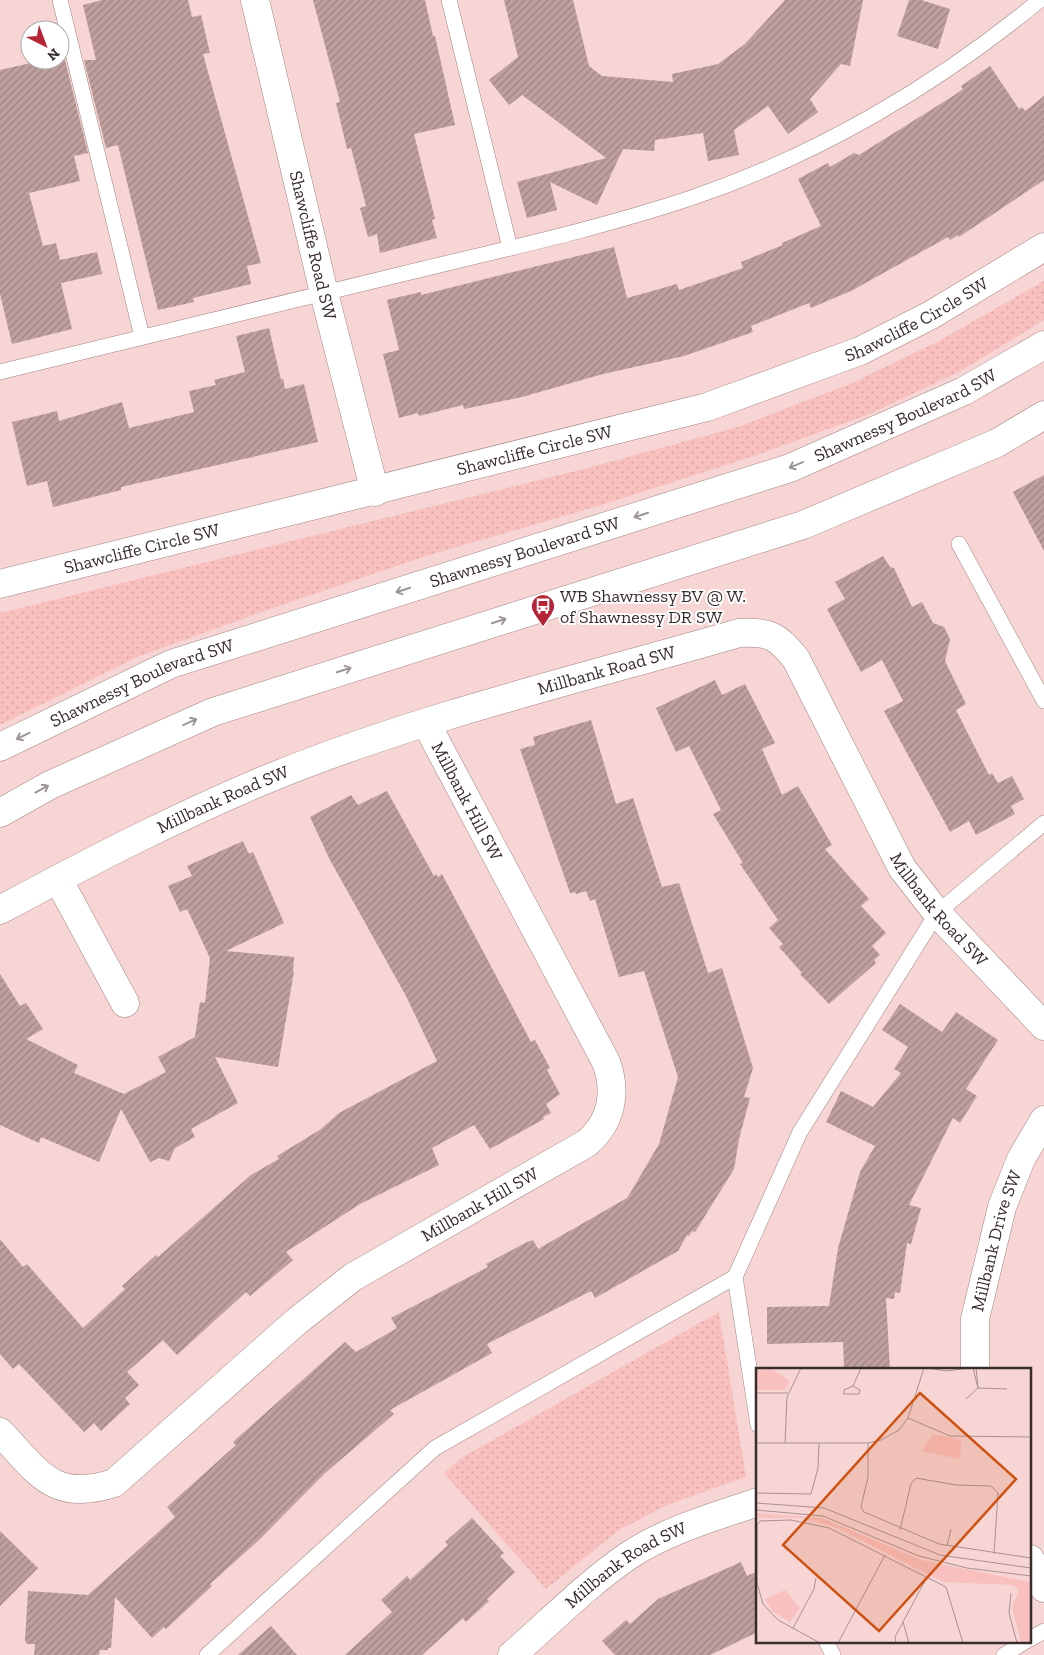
<svg xmlns="http://www.w3.org/2000/svg" width="1044" height="1655" viewBox="0 0 1044 1655" font-family="'Zilla Slab',serif">
	<style>
		.grass { fill: url(#grass-dots) }
		.building { fill: url(#building-hatch) }
		.lines { fill: none; stroke-linecap: round; stroke-linejoin: round }
		.lane-casing { stroke: #a28483; stroke-width: 16 }
		.street-casing { stroke: #a28483; stroke-width: 29 }
		.secondary-casing { stroke: #a28483; stroke-width: 29 }
		.lane { stroke: #fff; stroke-width: 15 }
		.street { stroke: #fff; stroke-width: 28 }
		.secondary { stroke: #fff; stroke-width: 28 }
		.oneway { stroke: #9c9696 }
		.labels { text-anchor: middle; dominant-baseline: central; stroke-width: 4; stroke-linejoin: round; paint-order: stroke }
		.street-label { font-size: 18px; fill: #392d2c; stroke: #fff }
		.poi-label { font-size: 18px; fill: #392d2c; stroke: #fff; text-anchor: start }
		.inset-road { fill: none; stroke: #aa9291; stroke-width: 1 }
		.view { fill: #ce5211; fill-opacity: 0.15; stroke: #ce5211; stroke-width: 2.5 }
		.inset-edge { fill: none; stroke: #392d2c; stroke-width: 2.5 }
	</style>
	<defs>
		<pattern id="grass-dots" width="8" height="8" patternUnits="userSpaceOnUse" patternTransform="scale(1.25)"><rect width="8" height="8" fill="#f8c0be"/><path d="M2 2h.1M6 6h.1" fill="none" stroke="#d5a5a3" stroke-width="1.8" stroke-linecap="round"/></pattern>
		<pattern id="building-hatch" width="6" height="6" patternUnits="userSpaceOnUse" patternTransform="scale(1.25)"><rect width="6" height="6" fill="#bfa09f"/><path d="M-1 1l2-2M0 6l6-6M5 7l2-2" fill="none" stroke="#9c8382"/></pattern>
	</defs>
	<rect width="100%" height="100%" fill="#f6d5d4"/>
	<g class="grass">
		<path d="M 1044,281 L 1044,320 L 959,372 L 867,415 L 748,458 L 598,506 L 426,556 L 270,609 L 137,657 L 0,725 L 0,613 L 584,469 L 738,427 L 850,384 L 939,341 Z"/>
		<path d="M 719,1312 L 746,1477 L 667,1505 L 619,1530 L 546,1589 L 444,1473 L 461,1458 Z"/>
	</g>
	<g class="building">
		<path d="M 102,0 L 188,0 L 192,17 L 201,15 L 210,53 L 203,54 L 261,263 L 247,266 L 251,284 L 193,298 L 194,302 L 158,310 L 118,145 L 106,148 L 84,60 L 96,60 L 83,5 Z"/>
		<path d="M 313,0 L 425,0 L 433,36 L 435,36 L 455,125 L 414,134 L 435,219 L 432,220 L 437,238 L 380,253 L 377,234 L 368,237 L 360,208 L 366,206 L 351,148 L 347,149 L 336,103 L 340,102 Z"/>
		<path d="M 504,0 L 573,0 L 589,66 L 602,76 L 673,82 L 672,74 L 718,64 L 745,44 L 785,0 L 863,0 L 850,66 L 841,64 L 810,99 L 818,112 L 788,134 L 768,106 L 734,130 L 739,155 L 708,161 L 703,133 L 655,140 L 654,151 L 623,149 L 597,205 L 550,182 L 557,210 L 527,218 L 517,182 L 606,158 L 522,95 L 509,105 L 489,80 L 518,57 Z"/>
		<path d="M 909,0 L 921,0 L 950,9 L 938,49 L 897,36 Z"/>
		<path d="M 44,60 L 65,60 L 88,153 L 74,156 L 80,181 L 29,193 L 43,246 L 56,243 L 60,260 L 97,252 L 102,274 L 61,283 L 72,329 L 12,344 L 0,294 L 0,70 Z"/>
		<path d="M 990,66 L 1019,109 L 1022,107 L 1025,111 L 1044,96 L 1044,180 L 959,237 L 958,235 L 950,240 L 948,237 L 853,290 L 811,308 L 809,303 L 751,326 L 753,332 L 684,356 L 603,374 L 522,397 L 464,409 L 463,405 L 419,416 L 418,413 L 399,418 L 383,354 L 399,350 L 387,300 L 421,292 L 421,295 L 614,247 L 627,298 L 677,284 L 679,290 L 743,268 L 741,262 L 783,245 L 782,243 L 821,226 L 798,179 L 828,163 L 830,167 L 854,153 L 859,155 L 953,96 L 963,89 L 961,86 Z"/>
		<path d="M 269,328 L 281,380 L 283,378 L 285,389 L 304,384 L 318,442 L 121,487 L 121,490 L 53,507 L 47,481 L 27,486 L 12,422 L 57,411 L 59,421 L 122,402 L 129,428 L 194,412 L 189,391 L 216,385 L 214,380 L 245,372 L 236,336 Z"/>
		<path d="M 1044,475 L 1044,551 L 1013,492 Z"/>
		<path d="M 883,556 L 890,567 L 894,568 L 912,607 L 922,602 L 933,623 L 944,627 L 950,639 L 945,661 L 966,704 L 956,710 L 989,775 L 992,773 L 998,783 L 1012,776 L 1024,799 L 1011,806 L 1015,814 L 976,835 L 969,821 L 950,832 L 884,711 L 903,701 L 882,660 L 861,672 L 827,609 L 845,599 L 835,582 Z"/>
		<path d="M 715,680 L 722,695 L 745,684 L 775,743 L 762,749 L 782,795 L 798,786 L 832,845 L 825,849 L 869,899 L 861,906 L 886,933 L 872,946 L 880,955 L 874,960 L 876,963 L 829,1004 L 800,974 L 802,973 L 779,947 L 783,944 L 769,928 L 778,920 L 740,864 L 743,863 L 713,814 L 721,810 L 689,746 L 676,752 L 656,708 Z"/>
		<path d="M 591,720 L 616,804 L 633,798 L 662,887 L 679,883 L 708,973 L 722,968 L 753,1068 L 744,1097 L 750,1098 L 739,1139 L 734,1169 L 695,1232 L 692,1231 L 689,1236 L 687,1235 L 678,1251 L 595,1298 L 591,1291 L 487,1344 L 492,1353 L 390,1410 L 394,1414 L 324,1474 L 259,1540 L 210,1584 L 212,1586 L 166,1629 L 164,1627 L 152,1638 L 115,1597 L 111,1648 L 108,1648 L 108,1650 L 100,1650 L 99,1655 L 34,1655 L 35,1644 L 27,1644 L 25,1641 L 28,1591 L 88,1595 L 175,1517 L 167,1507 L 236,1445 L 233,1442 L 345,1342 L 356,1352 L 397,1328 L 391,1318 L 488,1267 L 486,1264 L 527,1242 L 533,1240 L 538,1249 L 627,1198 L 632,1190 L 659,1144 L 678,1077 L 644,971 L 619,977 L 595,899 L 590,901 L 586,891 L 576,894 L 575,892 L 570,893 L 520,749 L 535,745 L 533,737 Z"/>
		<path d="M 387,791 L 434,876 L 436,874 L 438,877 L 442,874 L 531,1042 L 535,1040 L 550,1068 L 547,1070 L 560,1094 L 546,1104 L 551,1113 L 543,1117 L 544,1119 L 490,1149 L 474,1125 L 432,1148 L 439,1165 L 360,1204 L 286,1252 L 293,1260 L 250,1296 L 246,1292 L 177,1355 L 163,1340 L 127,1372 L 139,1385 L 125,1398 L 130,1404 L 101,1431 L 94,1423 L 84,1432 L 19,1364 L 13,1369 L 0,1354 L 0,1239 L 23,1267 L 27,1264 L 83,1328 L 125,1289 L 122,1286 L 156,1255 L 158,1257 L 251,1175 L 279,1159 L 277,1156 L 321,1129 L 339,1113 L 437,1061 L 406,996 L 330,860 L 310,817 L 351,795 L 358,805 Z"/>
		<path d="M 243,841 L 249,854 L 253,852 L 284,923 L 226,951 L 294,957 L 293,971 L 294,971 L 278,1067 L 215,1057 L 238,1103 L 191,1129 L 195,1137 L 175,1148 L 169,1161 L 159,1158 L 150,1162 L 121,1109 L 99,1162 L 41,1137 L 39,1143 L 0,1125 L 0,974 L 20,1006 L 26,1003 L 43,1029 L 26,1039 L 78,1065 L 74,1073 L 124,1094 L 166,1072 L 158,1057 L 195,1037 L 200,1002 L 205,1003 L 210,958 L 187,909 L 180,912 L 168,886 L 192,876 L 187,866 Z"/>
		<path d="M 900,1004 L 942,1032 L 956,1012 L 998,1040 L 966,1089 L 977,1096 L 960,1123 L 953,1118 L 909,1205 L 921,1208 L 911,1244 L 907,1243 L 900,1293 L 895,1292 L 894,1299 L 886,1298 L 890,1369 L 844,1369 L 843,1342 L 767,1344 L 767,1307 L 829,1306 L 838,1248 L 860,1172 L 875,1146 L 826,1122 L 841,1091 L 873,1107 L 901,1073 L 894,1069 L 908,1047 L 882,1030 Z"/>
		<path d="M 472,1518 L 504,1553 L 500,1556 L 515,1572 L 487,1599 L 489,1601 L 466,1622 L 463,1618 L 422,1655 L 345,1655 L 392,1612 L 381,1600 L 407,1576 L 410,1580 L 448,1545 L 445,1542 Z"/>
		<path d="M 0,1531 L 38,1568 L 0,1606 Z"/>
		<path d="M 741,1562 L 747,1576 L 758,1571 L 758,1632 L 710,1655 L 615,1655 L 602,1641 L 626,1620 L 630,1624 L 658,1599 Z"/>
		<path d="M 271,1626 L 297,1655 L 238,1655 Z"/>
	</g>
	<g class="lines">
		<g class="lane-casing">
			<g id="lane">
				<path d="M 60,0 L 142,337"/>
				<path d="M 449,0 L 510,248"/>
				<path d="M 0,372 C 133,339 265,308 398,275 C 496,251 595,230 691,198 C 818,155 937,85 1040,0"/>
				<path d="M 959,544 L 1044,701"/>
				<path d="M 758,1425 L 735,1277 L 800,1132 L 937,913 L 1044,823"/>
				<path d="M 1030,1639 L 1044,1631"/>
				<path d="M 826,1641 L 833,1655"/>
				<path d="M 207,1655 L 435,1448 L 735,1277"/>
				<path d="M 1004,1655 L 1026,1641"/>
			</g>
		</g>
		<g class="street-casing">
			<g id="street">
				<path id="s1" d="M 255,0 L 324,293 L 375,492"/>
				<path id="s2" d="M 0,584 L 707,407 L 860,351 L 931,315 L 1044,247"/>
				<path d="M 58,879 L 125,1003"/>
				<path id="s3" d="M 0,910 C 89,862 178,816 272,777 C 422,716 584,678 739,633 C 769,631 778,636 796,659 L 902,868 L 937,913 L 1044,1026"/>
				<path id="s4" d="M 975,1369 L 975,1319 L 1002,1207 L 1021,1159 L 1044,1120"/>
				<path id="s5" d="M 0,1432 C 38,1472 53,1503 114,1483 L 297,1321 L 353,1277 L 587,1143 C 612,1121 617,1092 606,1062 L 426,723"/>
				<path d="M 1030,1559 L 1044,1588"/>
				<path id="s6" d="M 512,1655 C 550,1622 586,1585 628,1556 C 667,1530 714,1517 758,1502"/>
			</g>
		</g>
		<g class="secondary-casing">
			<g id="secondary">
				<path id="s7" d="M 0,747 L 171,664 L 790,468 L 964,391 L 1044,345"/>
				<path d="M 0,813 L 50,785 L 213,712 L 803,525 L 997,443 L 1044,415"/>
			</g>
		</g>
		<use href="#lane" class="lane"/>
		<use href="#street" class="street"/>
		<use href="#secondary" class="secondary"/>
	</g>
	<defs><path id="oneway-shaft" d="M-6 0H5M1.5-3L5.5 0L1.5 3" fill="none" stroke-width="1.6" stroke-linecap="round" stroke-linejoin="round" transform="scale(1.25)"/></defs>
	<g class="oneway">
		<use href="#oneway-shaft" transform="translate(796 465) rotate(157)"/>
		<use href="#oneway-shaft" transform="translate(641 515) rotate(162)"/>
		<use href="#oneway-shaft" transform="translate(403 590) rotate(162)"/>
		<use href="#oneway-shaft" transform="translate(499 621) rotate(-18)"/>
		<use href="#oneway-shaft" transform="translate(344 670) rotate(-18)"/>
		<use href="#oneway-shaft" transform="translate(190 722) rotate(-24)"/>
		<use href="#oneway-shaft" transform="translate(23 736) rotate(154)"/>
		<use href="#oneway-shaft" transform="translate(42 789) rotate(-29)"/>
	</g>
	<defs>
		<g id="bus-pin" transform="scale(1.25)"><path d="M0 17L-7.5 6A9.5 9.5 0 1 1 7.5 6Z" fill="#b62437" stroke="#fff"/><path d="M-5-6H5V4H4V6H2V4H-2V6H-4V4H-5ZM-3.5-4V0h7V-4ZM-3.5 1.2v1.5H-2V1.2ZM2 1.2v1.5H3.5V1.2Z" fill="#fff"/></g>
	</defs>
	<g fill-rule="evenodd">
		<use href="#bus-pin" x="543" y="606"/>
	</g>
	<g class="labels">
		<g class="street-label">
			<text stroke="none"><textPath href="#s1" startOffset="252">Shawcliffe Road SW</textPath></text>
			<text stroke="none"><textPath href="#s2" startOffset="956">Shawcliffe Circle SW</textPath></text>
			<text stroke="none"><textPath href="#s7" startOffset="966">Shawnessy Boulevard SW</textPath></text>
			<text stroke="none"><textPath href="#s2" startOffset="551">Shawcliffe Circle SW</textPath></text>
			<text stroke="none"><textPath href="#s2" startOffset="146">Shawcliffe Circle SW</textPath></text>
			<text stroke="none"><textPath href="#s7" startOffset="561">Shawnessy Boulevard SW</textPath></text>
			<text stroke="none"><textPath href="#s3" startOffset="654">Millbank Road SW</textPath></text>
			<text stroke="none"><textPath href="#s7" startOffset="156">Shawnessy Boulevard SW</textPath></text>
			<text stroke="none"><textPath href="#s3" startOffset="249">Millbank Road SW</textPath></text>
			<text transform="translate(467 801) rotate(62)">Millbank Hill SW</text>
			<text stroke="none"><textPath href="#s3" startOffset="1148">Millbank Road SW</textPath></text>
			<text stroke="none"><textPath href="#s5" startOffset="598">Millbank Hill SW</textPath></text>
			<text stroke="none"><textPath href="#s4" startOffset="131">Millbank Drive SW</textPath></text>
			<text stroke="none"><textPath href="#s6" startOffset="146">Millbank Road SW</textPath></text>
		</g>
		<g class="poi-label">
			<text x="560" y="596">WB Shawnessy BV @ W.<tspan x="560" dy="21">of Shawnessy DR SW</tspan></text>
		</g>
	</g>
	<g transform="translate(756 1368)">
		<rect width="275" height="275" fill="#f6d5d4"/>
		<path d="M 0,1 L 16,1 L 34,13 L 28,22 L 0,22 ZM 177,66 L 205,72 L 204,91 L 166,83 ZM 0,145 L 66,150 L 165,192 L 275,214 L 275,275 L 265,275 L 256,239 L 263,222 L 256,217 L 187,214 L 77,158 L 45,150 L 2,150 ZM 29,222 L 44,240 L 34,254 L 16,243 L 9,231 Z" fill="#f8c0be"/>
		<path class="inset-road" d="M 171,0 L 191,3 L 213,0M 217,0 L 222,20M 220,0 L 222,20M 97,18 L 104,22 L 103,26 L 88,26 L 88,22 L 97,18 L 105,0M 0,25 L 32,25M 210,31 L 222,20 L 251,21M 152,50 L 194,68 L 275,69M 0,75 L 112,75 L 125,72 L 143,62 L 152,50 L 168,0M 29,75 L 31,29 L 45,0M 112,75 L 112,109 L 105,139 L 108,144 L 183,176 L 275,190M 0,125 L 55,126 L 62,100 L 63,75M 0,135 L 68,140 L 184,187 L 275,200M 0,142 L 67,148 L 163,188 L 211,200 L 275,208M 144,162 L 155,116 L 160,110 L 200,117 L 235,118 L 242,125 L 238,186M 191,178 L 195,161M 255,225 L 253,245 L 261,275M 147,254 L 153,275M 37,260 L 58,221 L 60,210M 64,275 L 22,252 L 7,236 L 1,215 L 1,157 L 4,153 L 35,152 L 73,160 L 190,219 L 207,275M 82,275 L 129,187M 140,275 L 139,269 L 171,209"/>
		<path class="view" d="M 164,25 L 260,111 L 123,263 L 27,177 Z"/>
		<rect width="275" height="275" class="inset-edge"/>
	</g>
	<g transform="translate(45 45) rotate(138)"><circle r="24" fill="#ffffff" stroke="#b0abab"/>
	<path d="M0-4L9 19L0 12L-9 19Z" fill="#b62437"/>
	<text y="-8" font-size="14" font-weight="bold" text-anchor="middle" fill="#392d2c">N</text>
	</g>
</svg>
